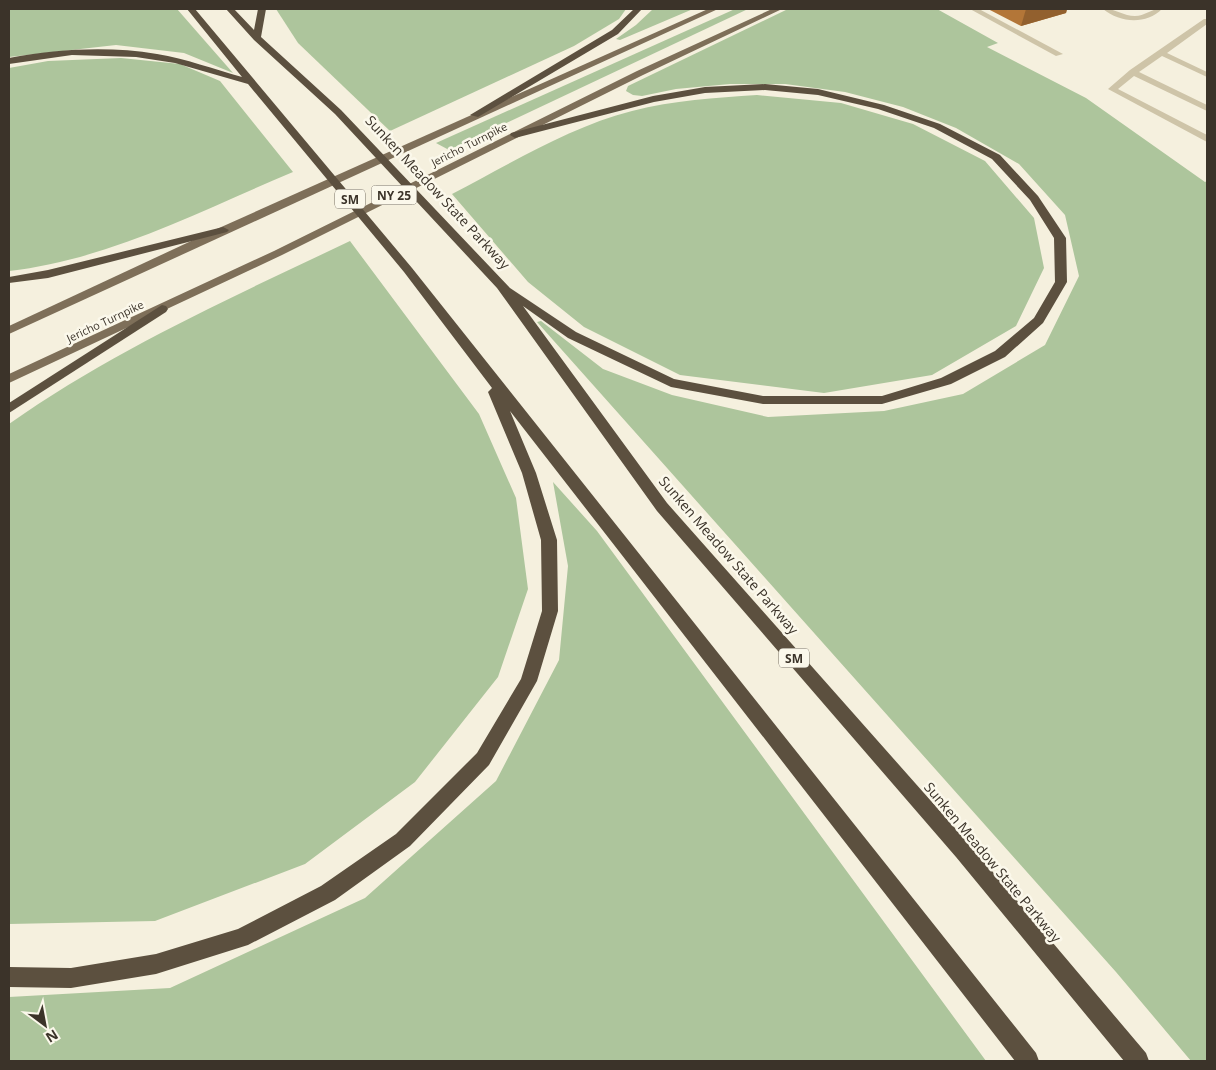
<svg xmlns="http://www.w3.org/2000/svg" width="1216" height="1070" viewBox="0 0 1216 1070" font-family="'Open Sans',sans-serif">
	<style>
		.green { fill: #adc59c }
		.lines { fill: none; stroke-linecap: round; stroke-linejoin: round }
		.service { fill: #cec4a8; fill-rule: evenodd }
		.primary { fill: #7e6f59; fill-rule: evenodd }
		.motorway { fill: #5c503f; fill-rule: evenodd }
		.wall { fill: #b37638 }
		.shaded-wall { fill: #92602e }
		.labels { text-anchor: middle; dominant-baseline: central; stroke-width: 5; stroke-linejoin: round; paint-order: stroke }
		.far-street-label { font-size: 11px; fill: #3b3329; stroke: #fbf8eb }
		.shield { fill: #fbf8eb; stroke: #756e63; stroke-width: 1 }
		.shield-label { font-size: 12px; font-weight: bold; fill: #3b3329 }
		.street-label { font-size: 14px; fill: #3b3329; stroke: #fbf8eb }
	</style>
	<rect width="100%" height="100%" fill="#f5f0de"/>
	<g class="green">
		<path d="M 9,9 L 177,9 L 233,73 L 184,53 L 116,45 L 9,57 Z"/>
		<path d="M 276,9 L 626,9 L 619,19 L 574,46 L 390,131 L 298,43 Z"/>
		<path d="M 653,9 L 693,9 L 620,40 L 616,39 L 636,25 Z"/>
		<path d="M 735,9 L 748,9 L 449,150 L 436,143 Z"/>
		<path d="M 788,9 L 937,9 L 998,43 L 987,47 L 1086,98 L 1205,182 L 1207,181 L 1207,1061 L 1191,1061 L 1116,972 L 537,322 L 541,321 L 603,369 L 672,395 L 768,417 L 884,411 L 963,394 L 1045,345 L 1079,276 L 1065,215 L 1019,164 L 956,128 L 903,107 L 845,92 L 785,84 L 730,84 L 676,89 L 642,96 L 633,95 L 626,91 L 628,86 Z"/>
		<path d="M 121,58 L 180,64 L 220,81 L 293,172 C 202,210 108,260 9,271 L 9,68 L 48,61 Z"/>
		<path d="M 757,95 L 841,103 L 913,124 L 985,161 L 1034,218 L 1044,268 L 1016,326 L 932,375 L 824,393 L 680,375 L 584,327 L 528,282 L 452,194 C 510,164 569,127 632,111 C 674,100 715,98 757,95 Z"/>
		<path d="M 350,241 L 479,414 L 516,498 L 528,589 L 498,677 L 415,782 L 305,864 L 155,921 L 9,924 L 9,424 C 115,349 233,297 350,241 Z"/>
		<path d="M 553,482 L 597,531 L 986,1061 L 9,1061 L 9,997 L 170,988 L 365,898 L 496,781 L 559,660 L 568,566 Z"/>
	</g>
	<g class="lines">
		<g class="service">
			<path d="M 970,9 L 979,9 L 1063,54 L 1056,56 Z"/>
			<path d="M 1103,9 C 1115,8 1123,16 1135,16 C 1145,16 1152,8 1162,9 C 1146,25 1120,23 1103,9 Z"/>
			<path d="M 1204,19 L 1207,19 L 1207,24 L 1167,53 L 1207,72 L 1207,77 L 1162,56 L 1139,72 L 1207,105 L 1207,111 L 1134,76 L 1118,89 L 1207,135 L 1207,142 L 1108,89 L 1130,70 Z"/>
		</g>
		<g class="primary">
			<path d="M 708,9 L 718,9 L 9,334 L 9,326 L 219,228 Z"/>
			<path d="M 772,9 L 782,9 L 643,75 L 282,255 L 9,383 L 9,374 L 274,251 L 637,71 Z"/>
		</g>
		<g class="motorway">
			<path d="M 187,9 L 195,9 L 412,268 L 1036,1053 L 1039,1061 L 1015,1061 L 510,411 L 536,473 L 557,540 L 558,611 L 537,681 L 489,765 L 410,846 L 335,900 L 248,945 L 156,974 L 71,988 L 9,987 L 9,967 L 71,968 L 156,954 L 238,929 L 321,886 L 396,834 L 477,753 L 521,679 L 542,611 L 541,540 L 522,473 L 488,392 L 492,388 L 404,272 L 248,84 L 175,63 L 136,57 L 72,55 L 9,64 L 9,58 C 58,49 108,46 157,54 C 186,59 214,69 242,77 Z"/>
			<path d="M 226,9 L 234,9 L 254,30 L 258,9 L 266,9 L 261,37 L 341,110 L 510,288 L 576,332 L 674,379 L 763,396 L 882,396 L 941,378 L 995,351 L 1034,318 L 1055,282 L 1054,238 L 1030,200 L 992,159 L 934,128 L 878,109 L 818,95 L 765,90 L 705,93 L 654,102 L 515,138 L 510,135 L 511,133 L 653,96 L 705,87 L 765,84 L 818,89 L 884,105 L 940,124 L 1000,155 L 1038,196 L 1066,238 L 1067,282 L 1043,323 L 1005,357 L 951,384 L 882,404 L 763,404 L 671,387 L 568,338 L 523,306 L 667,503 L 970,845 L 1146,1053 L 1149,1061 L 1124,1061 L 956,857 L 657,511 L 497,288 L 335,114 L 254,40 Z"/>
			<path d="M 634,9 L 642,9 L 618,34 L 478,117 L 470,115 L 612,30 Z"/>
			<path d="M 223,227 L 229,230 L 227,232 L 48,278 L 9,283 L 9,277 L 48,270 Z"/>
			<path d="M 162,305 L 166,306 L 168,309 L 166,312 L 9,413 L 9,403 Z"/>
		</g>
	</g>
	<path class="wall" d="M 988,9 L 1067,9 L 1066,13 L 1021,26 Z"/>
	<path class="shaded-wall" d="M 1026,9 L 1067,9 L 1066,13 L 1021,26 Z"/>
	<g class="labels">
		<g class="far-street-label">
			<text transform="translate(469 144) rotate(-27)">Jericho Turnpike</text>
			<text transform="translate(105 321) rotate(-25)">Jericho Turnpike</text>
		</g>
		<g class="shield">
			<rect x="371.5" y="185.5" width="45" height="19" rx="4"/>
			<rect x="335" y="189.5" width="30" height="19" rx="4"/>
			<rect x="779" y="648.5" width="30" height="19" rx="4"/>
		</g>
		<g class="shield-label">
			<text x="394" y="195">NY 25</text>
			<text x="350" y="199">SM</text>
			<text x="794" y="658">SM</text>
		</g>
		<g class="street-label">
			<text transform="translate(438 192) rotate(47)">Sunken Meadow State Parkway</text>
			<text transform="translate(729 555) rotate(49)">Sunken Meadow State Parkway</text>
			<text transform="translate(993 862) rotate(50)">Sunken Meadow State Parkway</text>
		</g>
	</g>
	<rect width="1216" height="1070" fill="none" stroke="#3b3329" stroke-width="20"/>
	<g transform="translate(45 1025) rotate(148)" stroke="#fbf8eb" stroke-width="4" paint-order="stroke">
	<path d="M0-4L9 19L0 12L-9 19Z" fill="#3b3329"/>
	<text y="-8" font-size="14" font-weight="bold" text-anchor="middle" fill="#3b3329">N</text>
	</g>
</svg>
